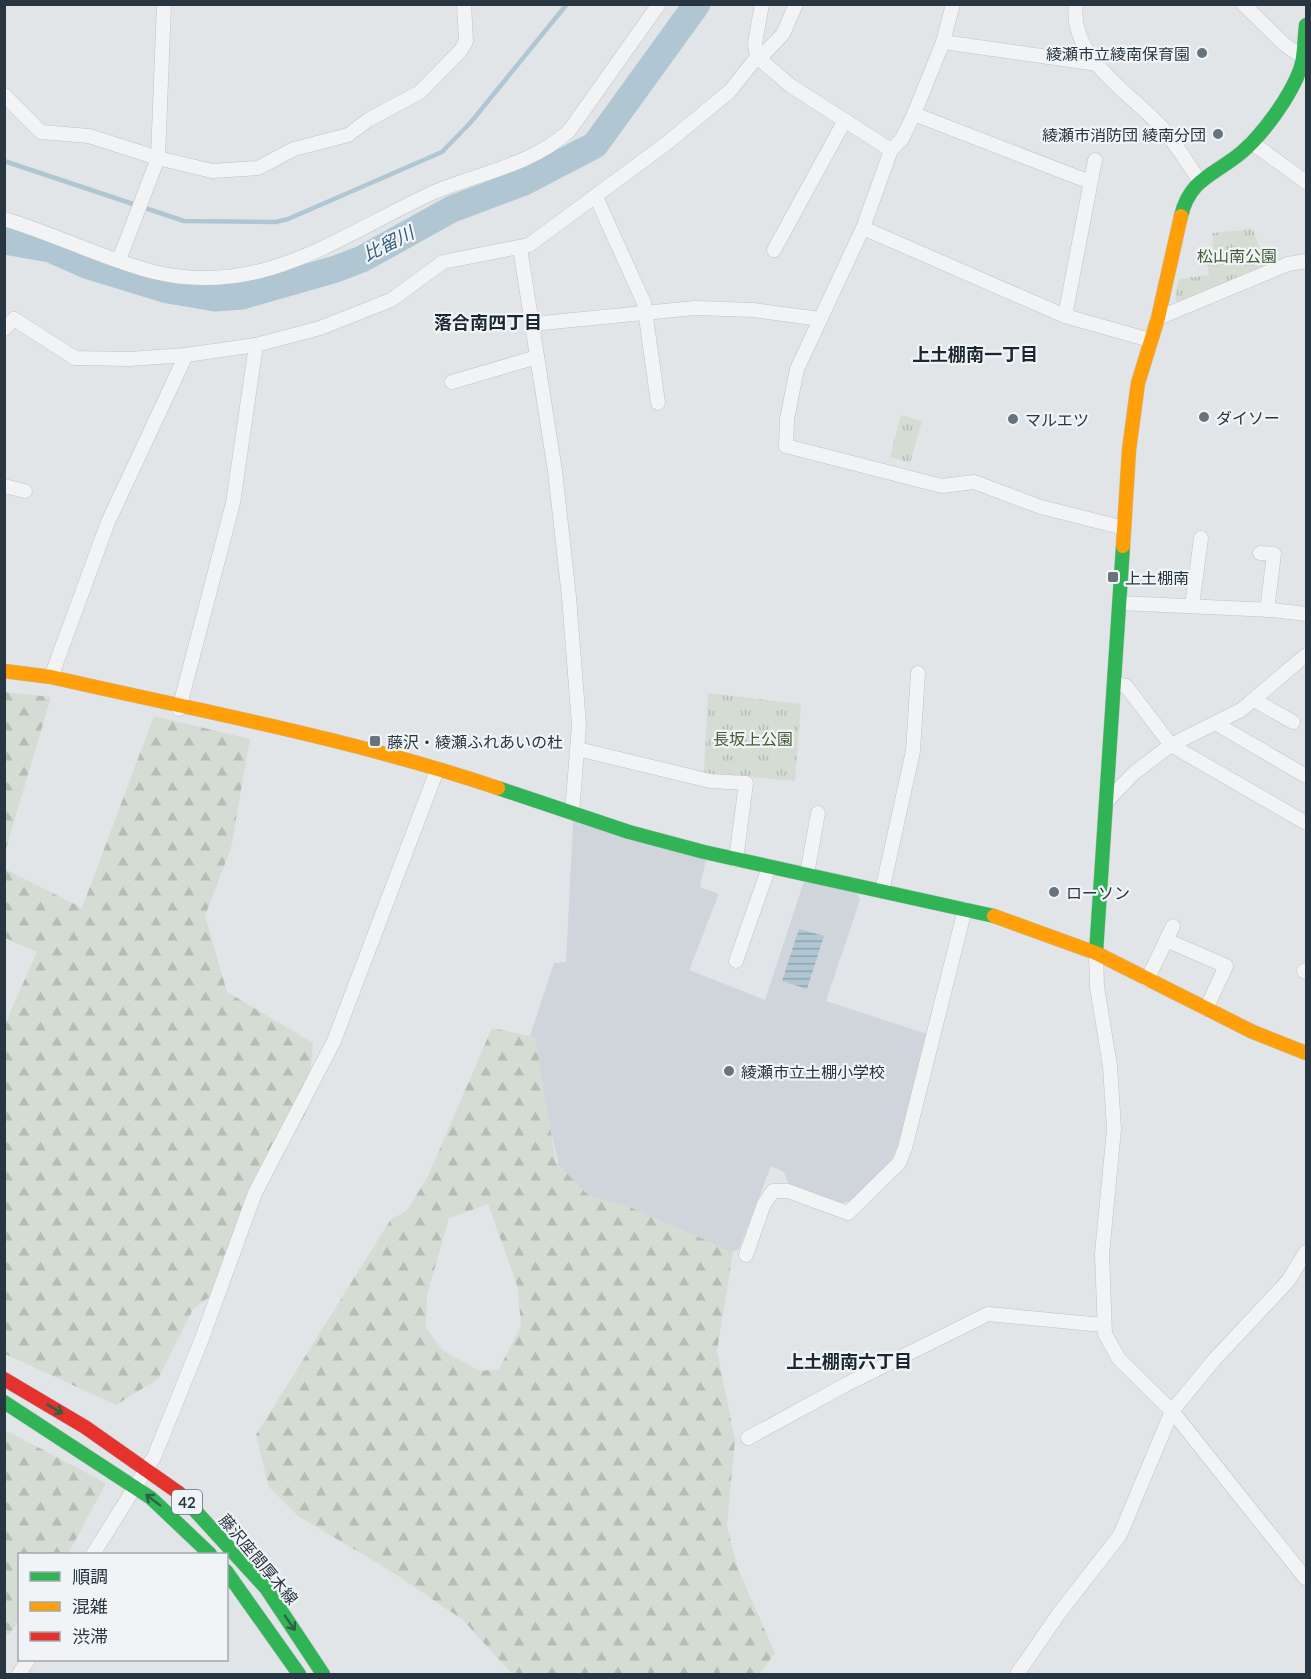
<svg xmlns="http://www.w3.org/2000/svg" width="1311" height="1679" viewBox="0 0 1311 1679" font-family="Lato,'Noto Sans JP',sans-serif">
	<style>
		.built { fill: #d0d5db }
		.forest { fill: url(#forest-firs); fill-rule: evenodd }
		.park { fill: url(#park-tufts) }
		.water { fill: url(#water-rules) }
		.lines { fill: none; stroke-linecap: round; stroke-linejoin: round }
		.stream { stroke: #b0c6d3; stroke-width: 4.5 }
		.river { stroke: #b0c6d3; stroke-width: 27 }
		.street-casing { stroke: #c0c3c6; stroke-width: 15 }
		.fast-casing { stroke: #c0c3c6; stroke-width: 15 }
		.slow-casing { stroke: #c0c3c6; stroke-width: 15 }
		.jam-casing { stroke: #c0c3c6; stroke-width: 15 }
		.street { stroke: #f2f3f4; stroke-width: 14 }
		.fast { stroke: #30b455; stroke-width: 14 }
		.slow { stroke: #ff9f0a; stroke-width: 14 }
		.jam { stroke: #e5322d; stroke-width: 14 }
		.oneway { stroke: #2b6248 }
		.poi-dot { fill: #69737b; stroke: #f0f4f7; stroke-width: 2 }
		.labels { text-anchor: middle; dominant-baseline: central; stroke-width: 4.5; stroke-linejoin: round; paint-order: stroke }
		.shield { fill: #f0f4f7; stroke: #646f78; stroke-width: 1.5 }
		.shield-label { font-size: 15px; font-weight: bold; fill: #283641 }
		.poi-label { font-size: 16px; fill: #283641; stroke: #f0f4f7; text-anchor: start }
		.park-label { font-size: 16px; fill: #445d35; stroke: #f0f4f7 }
		.street-label { font-size: 16px; fill: #283641; stroke: #f0f4f7 }
		.water-label { font-size: 18px; font-style: italic; fill: #325b76; stroke: #f0f4f7 }
		.neighbourhood-label { font-size: 18px; font-weight: bold; fill: #1b2632; stroke: #f0f4f7 }
	</style>
	<defs>
		<pattern id="forest-firs" width="22" height="20" patternUnits="userSpaceOnUse" patternTransform="scale(1.5)"><rect width="22" height="20" fill="#d4dcd3"/><path d="M5 1l3.5 6h-7zM16 11l3.5 6h-7z" fill="#b6bdb6"/></pattern>
		<pattern id="park-tufts" width="24" height="20" patternUnits="userSpaceOnUse" patternTransform="scale(1.5)"><rect width="24" height="20" fill="#d4dcd3"/><path d="M3 7l-1-3M5 7V3M7 7l1-3M15 17l-1-3M17 17v-4M19 17l1-3" fill="none" stroke="#b6bdb6"/></pattern>
		<pattern id="water-rules" width="6" height="5" patternUnits="userSpaceOnUse" patternTransform="scale(1.5)"><rect width="6" height="5" fill="#b0c6d3"/><path d="M0 2.5h6" fill="none" stroke="#8fa2ad"/></pattern>
	</defs>
	<rect width="100%" height="100%" fill="#e2e5e8"/>
	<path class="built" d="M 573,821 L 706,859 L 700,887 L 719,894 L 689,970 L 765,1000 L 804,881 L 856,892 L 860,900 L 826,1001 L 927,1034 L 899,1147 L 886,1168 L 852,1201 L 834,1204 L 789,1185 L 784,1172 L 771,1166 L 739,1249 L 732,1252 L 576,1194 L 563,1185 L 530,1036 L 554,963 L 566,962 Z"/>
	<g class="forest">
		<path d="M 5,692 L 51,697 L 5,852 L 4,692 Z"/>
		<path d="M 154,716 L 250,739 L 231,848 L 205,916 L 227,992 L 313,1043 L 307,1111 L 254,1203 L 219,1290 L 193,1309 L 158,1379 L 116,1405 L 5,1354 L 5,1024 L 37,952 L 5,938 L 5,869 L 82,908 Z"/>
		<path d="M 492,1028 L 535,1037 L 556,1162 L 588,1195 L 632,1208 L 733,1252 L 717,1351 L 735,1440 L 727,1526 L 738,1569 L 775,1653 L 760,1674 L 512,1674 L 463,1620 L 389,1570 L 298,1516 L 269,1487 L 256,1435 L 391,1219 L 407,1211 L 428,1176 ZM 488,1204 L 518,1288 L 521,1326 L 499,1369 L 480,1371 L 442,1350 L 426,1327 L 427,1295 L 449,1218 Z"/>
		<path d="M 5,1430 L 106,1483 L 68,1554 L 20,1554 L 19,1621 L 9,1635 L 4,1634 Z"/>
	</g>
	<g class="park">
		<path d="M 1253,229 L 1266,268 L 1181,305 L 1175,299 L 1179,279 L 1209,275 L 1206,256 L 1214,255 L 1212,233 Z"/>
		<path d="M 901,415 L 922,421 L 910,463 L 890,457 Z"/>
		<path d="M 708,693 L 801,704 L 795,781 L 704,773 Z"/>
	</g>
	<path class="water" d="M 799,929 L 824,936 L 807,989 L 782,981 Z"/>
	<g class="lines">
		<path class="stream" d="M 4,161 L 184,221 L 276,222 L 288,219 L 442,152 L 471,122 L 567,4"/>
		<path class="river" d="M 4,241 L 50,249 L 86,265 L 168,290 L 215,298 L 242,296 L 336,269 L 362,259 L 452,209 L 524,182 L 595,145 L 697,4"/>
		<g class="street-casing">
			<g id="street">
				<path d="M 762,4 L 755,43 L 757,57 L 791,86 L 891,150"/>
				<path d="M 953,4 L 943,42 L 914,114 L 902,139 L 891,150 L 863,228 L 797,369 L 787,419 L 786,446 L 942,486 L 974,482 L 1041,507 L 1124,528"/>
				<path d="M 1076,4 C 1068,58 1134,95 1164,130 C 1177,146 1188,164 1199,180"/>
				<path d="M 1243,4 L 1284,44 L 1304,58"/>
				<path d="M 943,42 L 1098,64"/>
				<path d="M 759,59 L 783,34 L 796,4"/>
				<path d="M 4,95 L 41,132 L 89,136 L 158,158 L 212,171 L 258,168 L 294,149 L 348,135 L 368,120 L 420,92 L 461,50 L 466,41 L 464,4"/>
				<path d="M 914,114 L 1090,182"/>
				<path d="M 1251,142 L 1306,182"/>
				<path d="M 596,197 L 644,303 L 658,403"/>
				<path d="M 4,219 C 55,234 103,259 154,272 C 262,298 339,236 430,194 C 478,173 530,166 569,131 L 659,4"/>
				<path d="M 863,228 L 1065,316 L 1150,340"/>
				<path d="M 520,248 L 555,471 L 569,597 L 579,725 L 572,813"/>
				<path d="M 774,250 L 845,120"/>
				<path d="M 119,260 L 158,158 L 164,4"/>
				<path d="M 1065,316 L 1095,160"/>
				<path d="M 1158,318 L 1288,264 L 1306,261"/>
				<path d="M 532,324 L 695,308 L 753,310 L 820,319"/>
				<path d="M 4,329 L 14,319 L 75,358 L 129,359 L 186,355 L 256,345 L 320,328 L 391,300 L 443,262 L 529,245 L 667,143 L 730,91 L 757,57"/>
				<path d="M 452,382 L 537,357"/>
				<path d="M 4,486 L 25,491"/>
				<path d="M 1260,553 L 1274,554 L 1267,610"/>
				<path d="M 1120,603 L 1273,610 L 1306,614"/>
				<path d="M 1192,606 L 1201,538"/>
				<path d="M 51,677 L 108,522 L 186,355"/>
				<path d="M 1115,684 L 1126,686 L 1171,745 L 1306,823"/>
				<path d="M 1254,700 L 1293,722"/>
				<path d="M 179,709 L 233,503 L 256,345"/>
				<path d="M 1215,723 L 1306,776"/>
				<path d="M 578,749 L 710,781 L 746,783 L 736,860"/>
				<path d="M 1107,801 L 1134,773 L 1171,745 L 1241,710 L 1306,655"/>
				<path d="M 807,874 L 818,813"/>
				<path d="M 882,891 L 913,751 L 918,673"/>
				<path d="M 1166,940 L 1226,966 L 1206,1009"/>
				<path d="M 1096,953 L 1097,987 L 1110,1066 L 1114,1129 L 1102,1254 L 1105,1334 L 1119,1359 L 1172,1411 L 1306,1579"/>
				<path d="M 736,961 L 769,867"/>
				<path d="M 1304,971 L 1306,972"/>
				<path d="M 1147,980 L 1173,926"/>
				<path d="M 746,1255 L 764,1204 L 773,1191 L 788,1191 L 848,1213 L 899,1163 L 905,1148 L 965,909"/>
				<path d="M 748,1438 L 847,1384 L 988,1314 L 1103,1325"/>
				<path d="M 93,1554 L 154,1457 L 201,1341 L 255,1193 L 334,1041 L 437,770"/>
				<path d="M 19,1674 L 28,1660"/>
				<path d="M 1017,1674 L 1060,1612 L 1120,1535 L 1172,1411 L 1214,1360 L 1288,1281 L 1306,1252"/>
			</g>
		</g>
		<g class="fast-casing">
			<g id="fast">
				<path d="M 1181,216 C 1190,178 1215,175 1242,152 C 1263,134 1290,97 1300,70 C 1305,57 1304,39 1306,25"/>
				<path d="M 498,788 L 629,832 L 704,852 L 994,916"/>
				<path d="M 1096,953 L 1123,546"/>
				<path d="M 4,1402 L 151,1498 L 210,1554"/>
				<path d="M 179,1493 L 266,1588 L 323,1674"/>
				<path d="M 226,1571 L 299,1674"/>
			</g>
		</g>
		<g class="slow-casing">
			<g id="slow">
				<path d="M 1123,546 L 1129,450 L 1138,383 L 1158,318 L 1181,216"/>
				<path d="M 4,671 L 51,677 C 200,711 353,739 498,788"/>
				<path d="M 994,916 L 1096,953 L 1253,1032 L 1306,1053"/>
			</g>
		</g>
		<g class="jam-casing">
			<path id="jam" d="M 4,1379 L 85,1427 L 179,1493"/>
		</g>
		<use href="#street" class="street"/>
		<use href="#fast" class="fast"/>
		<use href="#slow" class="slow"/>
		<use href="#jam" class="jam"/>
	</g>
	<defs><path id="oneway-shaft" d="M-6 0H5M1.5-3L5.5 0L1.5 3" fill="none" stroke-width="1.6" stroke-linecap="round" stroke-linejoin="round" transform="scale(1.5)"/></defs>
	<g class="oneway">
		<use href="#oneway-shaft" transform="translate(55 1409) rotate(31)"/>
		<use href="#oneway-shaft" transform="translate(153 1500) rotate(-143)"/>
		<use href="#oneway-shaft" transform="translate(290 1623) rotate(55)"/>
	</g>
	<g class="poi-dot">
		<circle cx="1202" cy="53" r="6"/>
		<circle cx="1218" cy="134" r="6"/>
		<circle cx="1204" cy="417" r="6"/>
		<circle cx="1013" cy="419" r="6"/>
		<rect x="1107" y="571" width="12" height="12" rx="3"/>
		<rect x="369" y="735" width="12" height="12" rx="3"/>
		<circle cx="1054" cy="892" r="6"/>
		<circle cx="729" cy="1071" r="6"/>
	</g>
	<g class="labels">
		<rect class="shield" x="172" y="1490" width="30" height="24" rx="4.5"/>
		<g class="shield-label">
			<text x="187" y="1502">42</text>
		</g>
		<g class="poi-label">
			<text x="1190" y="53" text-anchor="end">綾瀬市立綾南保育園</text>
			<text x="1206" y="134" text-anchor="end">綾瀬市消防団 綾南分団</text>
			<text x="1216" y="417">ダイソー</text>
			<text x="1025" y="419">マルエツ</text>
			<text x="1125" y="577">上土棚南</text>
			<text x="387" y="741">藤沢・綾瀬ふれあいの杜</text>
			<text x="1066" y="892">ローソン</text>
			<text x="741" y="1071">綾瀬市立土棚小学校</text>
		</g>
		<g class="park-label">
			<text x="1237" y="255">松山南公園</text>
			<text x="753" y="738">長坂上公園</text>
		</g>
		<g class="street-label">
			<text transform="translate(259 1559) rotate(50)">藤沢座間厚木線</text>
		</g>
		<g class="water-label">
			<text transform="translate(388 243) rotate(-27)">比留川</text>
		</g>
		<g class="neighbourhood-label">
			<text x="488" y="322">落合南四丁目</text>
			<text x="975" y="354">上土棚南一丁目</text>
			<text x="849" y="1361">上土棚南六丁目</text>
		</g>
	</g>
	<rect width="1311" height="1679" fill="none" stroke="#283641" stroke-width="12"/>
	<rect x="18" y="1553" width="210" height="108" fill="#f0f4f7" stroke="#a0a8ae" stroke-width="1.5"/>
	<rect x="30" y="1572" width="30" height="9" fill="#30b455" stroke="#a0a8ae" stroke-width="1.5"/>
	<text x="72" y="1583" font-size="18" fill="#283641">順調</text>
	<rect x="30" y="1602" width="30" height="9" fill="#ff9f0a" stroke="#a0a8ae" stroke-width="1.5"/>
	<text x="72" y="1613" font-size="18" fill="#283641">混雑</text>
	<rect x="30" y="1632" width="30" height="9" fill="#e5322d" stroke="#a0a8ae" stroke-width="1.5"/>
	<text x="72" y="1643" font-size="18" fill="#283641">渋滞</text>
</svg>
